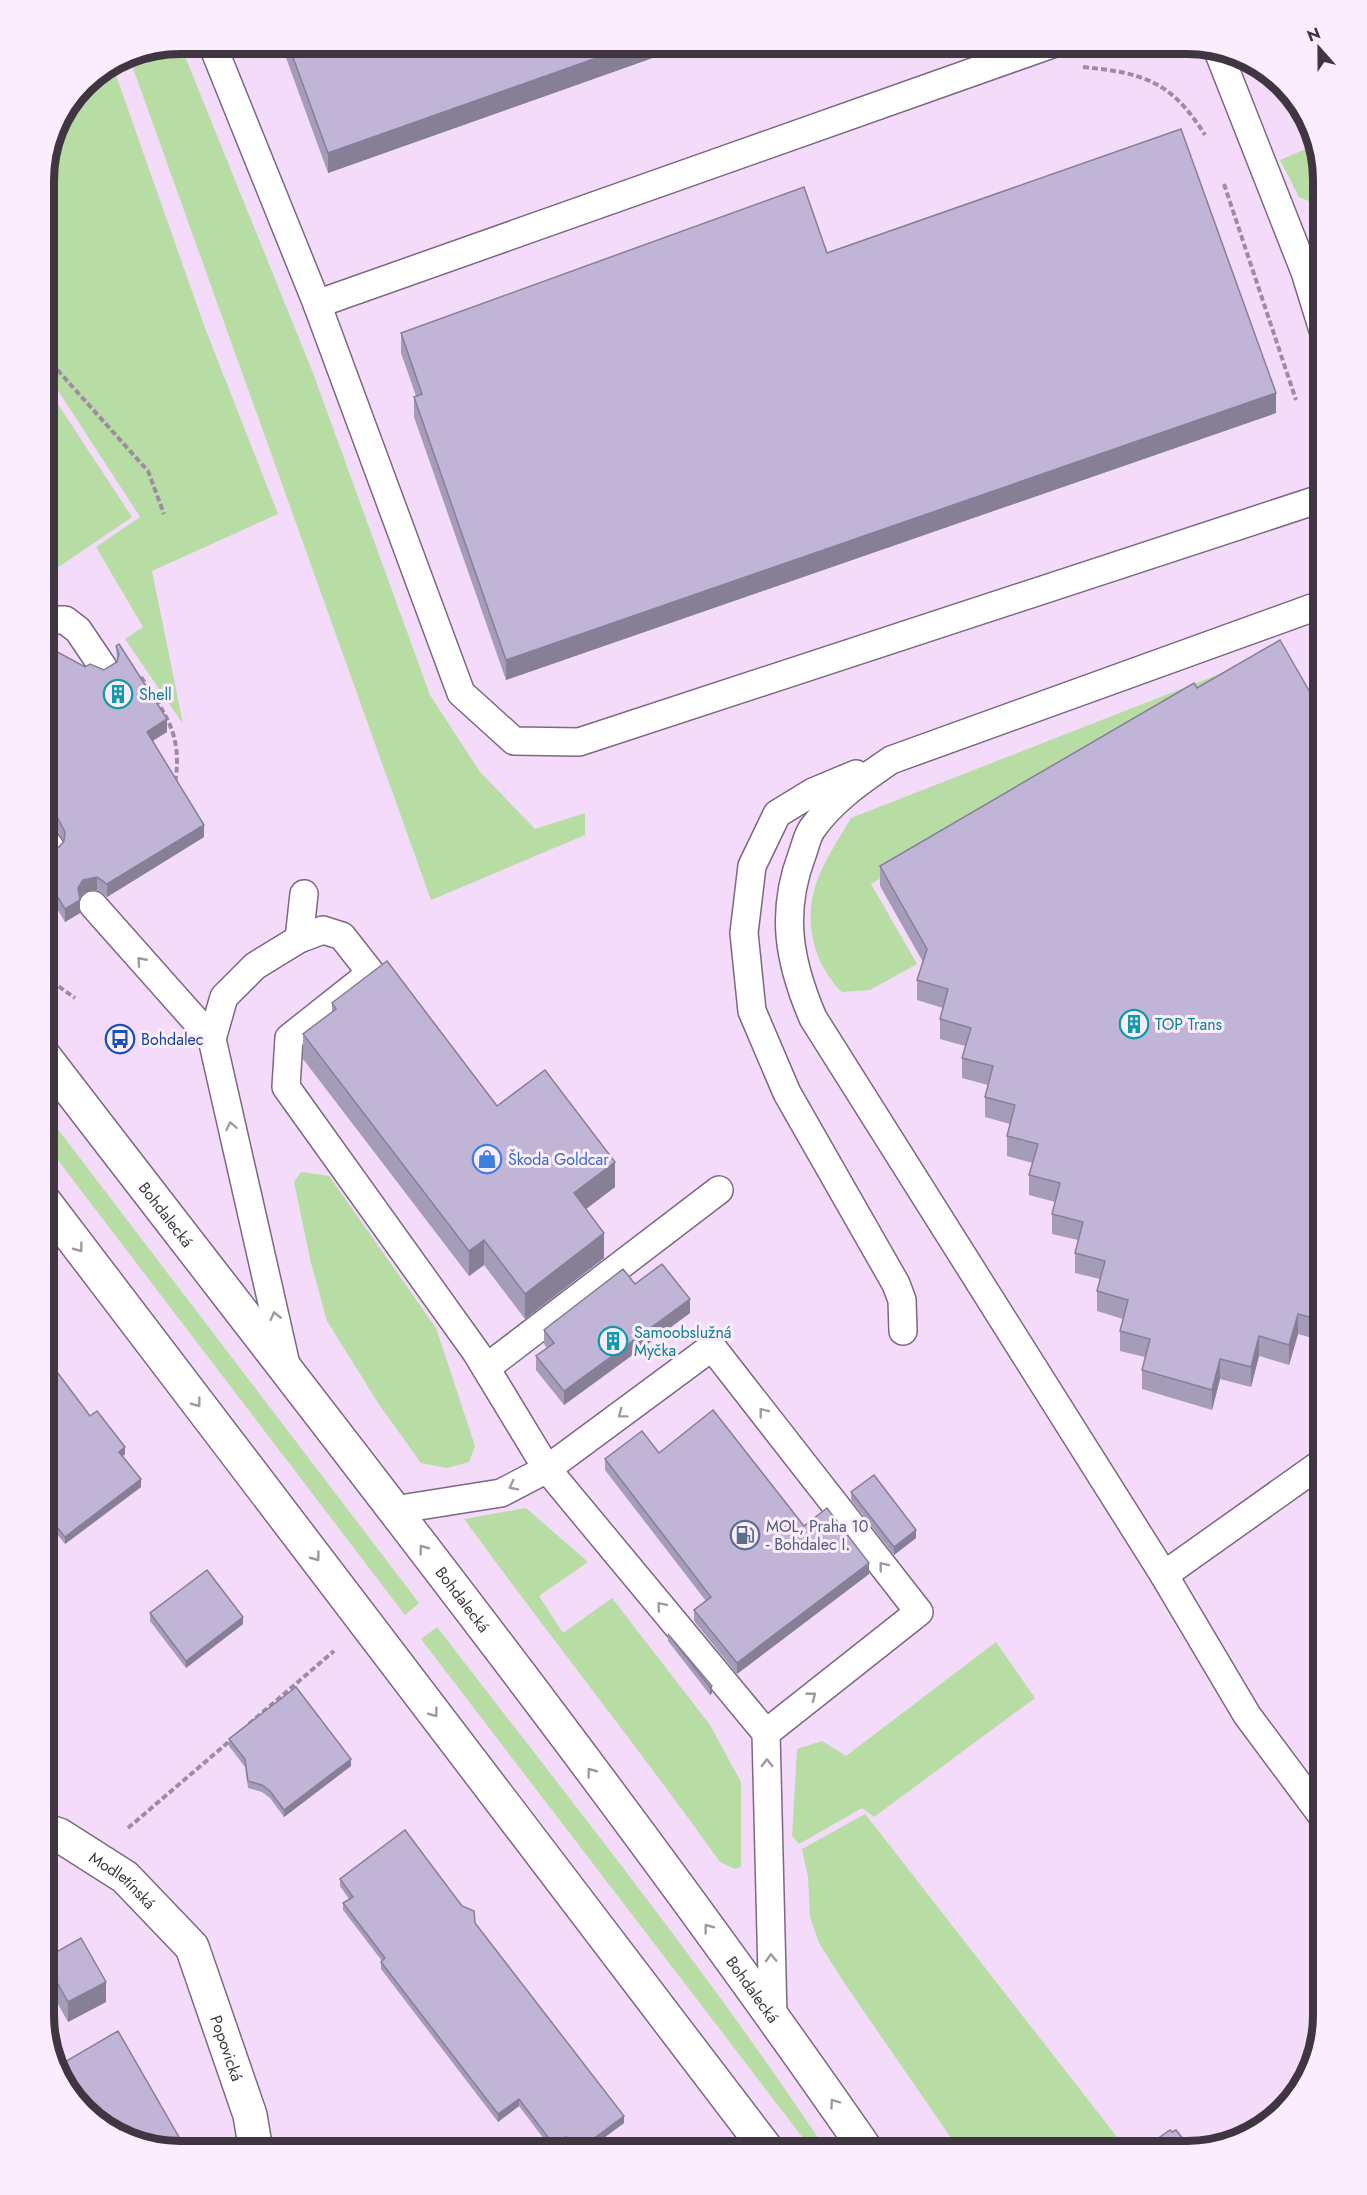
<svg xmlns="http://www.w3.org/2000/svg" width="1367" height="2195" viewBox="0 0 1367 2195" font-family="Jost,sans-serif">
	<style>
		.green { fill: #b7dda5 }
		.lines { fill: none; stroke-linecap: round; stroke-linejoin: round }
		.lane-casing { stroke: #7d6883; stroke-width: 30 }
		.street-casing { stroke: #7d6883; stroke-width: 36 }
		.secondary-casing { stroke: #7d6883; stroke-width: 36 }
		.path { stroke: #9e8da2; stroke-width: 4; stroke-dasharray: 6 3; stroke-linecap: butt }
		.lane { stroke: #fff; stroke-width: 27 }
		.street { stroke: #fff; stroke-width: 33 }
		.secondary { stroke: #fff; stroke-width: 33 }
		.wall { fill: #a59cb9 }
		.shaded-wall { fill: #867f96 }
		.building { fill: #c0b5d7; stroke: #867f96; stroke-width: 1.5 }
		.oneway { stroke: #a09aa0 }
		.labels { text-anchor: middle; dominant-baseline: central; stroke-width: 6; stroke-linejoin: round; paint-order: stroke }
		.culture-label { font-size: 16px; fill: #0d838f; stroke: #fbecfe; text-anchor: start }
		.transit-label { font-size: 16px; fill: #164399; stroke: #fbecfe; text-anchor: start }
		.shop-label { font-size: 16px; fill: #366cbe; stroke: #fbecfe; text-anchor: start }
		.street-label { font-size: 16px; fill: #403642; stroke: #fbecfe }
		.service-label { font-size: 16px; fill: #4e5e75; stroke: #fbecfe; text-anchor: start }
		.rim { fill: none; stroke: #403642; stroke-width: 8 }
	</style>
	<rect width="100%" height="100%" fill="#f3dbf9"/>
	<g class="green">
		<path d="M 180,44 L 313,373 L 430,695 L 480,772 L 535,829 L 585,813 L 585,835 L 431,900 L 128,54 Z"/>
		<path d="M 112,64 L 205,328 L 278,514 L 152,571 L 183,724 L 125,639 L 143,627 L 96,547 L 140,517 L 44,369 L 44,171 L 54,127 L 84,83 Z"/>
		<path d="M 1315,145 L 1323,180 L 1323,207 L 1299,197 L 1280,160 Z"/>
		<path d="M 44,383 L 132,517 L 44,577 Z"/>
		<path d="M 1245,664 L 871,884 L 917,964 L 870,990 L 842,992 C 814,965 803,922 816,884 C 823,862 839,839 851,818 Z"/>
		<path d="M 44,1111 L 419,1603 L 405,1615 L 44,1142 Z"/>
		<path d="M 301,1172 L 329,1176 L 436,1328 L 475,1446 L 469,1462 L 447,1468 L 421,1463 L 380,1406 L 327,1321 L 311,1263 L 294,1182 Z"/>
		<path d="M 526,1508 L 588,1562 L 539,1596 L 563,1633 L 612,1598 L 710,1725 L 741,1782 L 741,1867 L 735,1869 L 720,1862 C 637,1746 548,1634 464,1519 Z"/>
		<path d="M 437,1627 C 570,1800 707,1970 827,2151 L 813,2151 L 421,1639 Z"/>
		<path d="M 996,1642 L 1035,1698 L 874,1817 L 862,1808 L 799,1844 L 792,1836 L 797,1749 L 822,1741 L 846,1756 Z"/>
		<path d="M 865,1814 L 873,1824 L 1128,2151 L 957,2151 L 951,2138 L 843,1981 L 819,1943 L 810,1917 L 808,1877 L 802,1849 Z"/>
	</g>
	<g class="lines">
		<g class="lane-casing">
			<g id="lane">
				<path d="M 212,44 L 317,304 L 1052,44"/>
				<path d="M 1218,51 L 1305,272 L 1323,330"/>
				<path d="M 317,304 L 461,693 L 514,741 L 579,742 L 1323,498"/>
				<path d="M 44,620 L 65,620 L 78,630 L 103,667"/>
				<path d="M 856,774 L 813,792 L 777,814 L 752,866 L 744,933 L 752,1011 L 787,1093 L 896,1284 L 902,1300 L 903,1331"/>
				<path d="M 44,839 L 50,847"/>
				<path d="M 93,905 L 212,1039 L 287,1369"/>
				<path d="M 299,939 L 304,894"/>
				<path d="M 212,1039 L 224,997 L 255,966 L 299,939 L 323,930 L 342,936 L 371,973 L 289,1038 L 286,1087 L 476,1352 L 547,1469 L 712,1347 L 919,1612 L 766,1733"/>
				<path d="M 486,1368 L 719,1190"/>
				<path d="M 394,1510 L 501,1493 L 547,1469 L 766,1733 L 773,2016"/>
				<path d="M 1164,1575 L 1323,1462"/>
				<path d="M 1323,1817 L 1247,1715 L 1164,1575 L 813,1018 C 789,962 780,913 802,855 C 805,847 807,836 812,829 C 832,800 862,780 891,760 L 1323,604"/>
			</g>
		</g>
		<g class="street-casing">
			<g id="street">
				<path id="s1" d="M 44,1830 L 59,1835 L 125,1877 L 192,1947 L 250,2115 L 256,2151"/>
			</g>
		</g>
		<g class="secondary-casing">
			<g id="secondary">
				<path id="s2" d="M 44,1056 C 322,1418 607,1776 867,2151"/>
				<path d="M 44,1201 L 768,2151"/>
			</g>
		</g>
		<g class="path">
			<path d="M 1083,67 C 1144,73 1171,81 1205,135"/>
			<path d="M 1224,184 L 1296,400"/>
			<path d="M 44,358 L 53,365 L 148,471 L 164,514"/>
			<path d="M 141,677 C 166,715 183,735 175,783"/>
			<path d="M 44,976 L 75,998"/>
			<path d="M 249,1724 L 334,1651"/>
			<path d="M 128,1828 L 232,1739"/>
		</g>
		<use href="#lane" class="lane"/>
		<use href="#street" class="street"/>
		<use href="#secondary" class="secondary"/>
	</g>
	<g class="wall">
		<path d="M 281,44 L 692,44 L 328,173 Z"/>
		<path d="M 827,253 L 1276,413 L 506,680 L 414,417 L 414,397 L 416,396 L 401,353 L 401,333 Z"/>
		<path d="M 116,646 L 167,732 L 153,741 L 204,837 L 107,897 L 97,890 L 83,893 L 80,898 L 80,913 L 65,922 L 44,887 L 44,849 L 59,847 L 64,842 L 57,830 L 46,824 L 44,820 L 44,653 L 85,667 L 104,670 L 117,662 Z"/>
		<path d="M 1197,688 L 1323,715 L 1323,1341 L 1298,1334 L 1289,1365 L 1259,1356 L 1251,1387 L 1220,1379 L 1212,1410 L 1142,1389 L 1142,1370 L 1145,1357 L 1120,1351 L 1120,1331 L 1123,1319 L 1097,1311 L 1097,1291 L 1100,1279 L 1075,1273 L 1075,1253 L 1078,1240 L 1052,1234 L 1052,1214 L 1055,1202 L 1029,1195 L 1029,1175 L 1033,1163 L 1007,1156 L 1007,1136 L 1010,1124 L 985,1117 L 985,1097 L 988,1085 L 962,1078 L 962,1058 L 965,1046 L 940,1039 L 940,1019 L 943,1008 L 917,1000 L 917,980 L 923,962 L 880,886 L 880,866 Z"/>
		<path d="M 332,1003 L 497,1106 L 615,1187 L 586,1209 L 604,1258 L 525,1319 L 484,1265 L 469,1276 L 303,1059 L 303,1034 L 332,1013 Z"/>
		<path d="M 635,1284 L 690,1313 L 564,1405 L 536,1370 L 536,1356 L 547,1348 L 544,1344 L 544,1330 Z"/>
		<path d="M 44,1357 L 90,1416 L 125,1454 L 123,1456 L 141,1487 L 65,1544 L 45,1519 L 44,1515 Z"/>
		<path d="M 659,1453 L 804,1526 L 869,1574 L 737,1674 L 694,1621 L 694,1610 L 706,1601 L 605,1470 L 605,1459 Z"/>
		<path d="M 851,1492 L 916,1538 L 894,1555 L 851,1500 Z"/>
		<path d="M 150,1613 L 243,1624 L 186,1668 L 150,1621 Z"/>
		<path d="M 668,1634 L 712,1686 L 712,1693 L 710,1695 L 668,1641 Z"/>
		<path d="M 229,1739 L 351,1766 L 284,1817 L 270,1798 L 262,1792 L 248,1788 L 245,1767 L 229,1746 Z"/>
		<path d="M 340,1879 L 475,1923 L 624,2123 L 586,2151 L 572,2151 L 566,2144 L 555,2151 L 553,2151 L 519,2106 L 498,2122 L 381,1969 L 381,1962 L 382,1961 L 343,1910 L 343,1903 L 349,1899 L 340,1886 Z"/>
		<path d="M 44,1959 L 106,2002 L 68,2022 L 44,1979 Z"/>
	</g>
	<g class="shaded-wall">
		<path d="M 636,44 L 692,44 L 328,173 L 328,153 Z"/>
		<path d="M 1276,393 L 1276,413 L 506,680 L 506,660 Z"/>
		<path d="M 167,719 L 167,732 L 147,744 L 147,732 Z"/>
		<path d="M 204,825 L 204,837 L 107,897 L 107,884 Z"/>
		<path d="M 97,877 L 97,890 L 83,893 L 78,901 L 78,888 L 83,880 Z"/>
		<path d="M 80,900 L 80,913 L 65,922 L 65,909 Z"/>
		<path d="M 615,1162 L 615,1187 L 574,1218 L 574,1193 Z"/>
		<path d="M 604,1233 L 604,1258 L 525,1319 L 525,1294 Z"/>
		<path d="M 484,1240 L 484,1265 L 469,1276 L 469,1251 Z"/>
		<path d="M 690,1299 L 690,1313 L 564,1405 L 564,1391 Z"/>
		<path d="M 1298,1314 L 1298,1334 L 1289,1365 L 1289,1345 Z"/>
		<path d="M 1259,1336 L 1259,1356 L 1251,1387 L 1251,1367 Z"/>
		<path d="M 1220,1359 L 1220,1379 L 1212,1410 L 1212,1390 Z"/>
		<path d="M 125,1447 L 125,1454 L 119,1459 L 119,1452 Z"/>
		<path d="M 141,1479 L 141,1487 L 65,1544 L 65,1537 Z"/>
		<path d="M 916,1530 L 916,1538 L 894,1555 L 894,1547 Z"/>
		<path d="M 869,1563 L 869,1574 L 737,1674 L 737,1663 Z"/>
		<path d="M 243,1617 L 243,1624 L 186,1668 L 186,1661 Z"/>
		<path d="M 47,1629 L 47,1649 L 44,1661 L 44,1641 Z"/>
		<path d="M 712,1686 L 712,1693 L 710,1695 L 710,1687 Z"/>
		<path d="M 351,1759 L 351,1766 L 284,1817 L 284,1810 Z"/>
		<path d="M 106,1982 L 106,2002 L 68,2022 L 68,2002 Z"/>
		<path d="M 519,2099 L 519,2106 L 498,2122 L 498,2114 Z"/>
		<path d="M 624,2116 L 624,2123 L 586,2151 L 577,2151 Z"/>
		<path d="M 566,2137 L 566,2144 L 554,2151 L 554,2145 Z"/>
	</g>
	<g class="building">
		<path d="M 288,44 L 636,44 L 328,153 Z"/>
		<path d="M 1181,129 L 1276,393 L 506,660 L 414,397 L 422,394 L 401,333 L 804,187 L 827,253 Z"/>
		<path d="M 1280,640 L 1323,715 L 1323,1321 L 1298,1314 L 1289,1345 L 1259,1336 L 1251,1367 L 1220,1359 L 1212,1390 L 1142,1370 L 1150,1339 L 1120,1331 L 1128,1300 L 1097,1291 L 1105,1261 L 1075,1253 L 1083,1222 L 1052,1214 L 1060,1183 L 1029,1175 L 1038,1144 L 1007,1136 L 1015,1105 L 985,1097 L 993,1066 L 962,1058 L 971,1028 L 940,1019 L 948,989 L 917,980 L 927,949 L 880,866 L 1194,683 L 1197,688 Z"/>
		<path d="M 119,644 L 167,719 L 147,732 L 204,825 L 107,884 L 97,877 L 83,880 L 78,888 L 80,900 L 65,909 L 44,875 L 44,849 L 59,847 L 64,841 L 65,832 L 57,817 L 46,811 L 44,808 L 44,653 L 50,648 L 85,667 L 90,664 L 104,670 L 117,662 L 119,654 L 116,646 Z"/>
		<path d="M 387,961 L 497,1106 L 545,1070 L 615,1162 L 574,1193 L 604,1233 L 525,1294 L 484,1240 L 469,1251 L 303,1034 L 336,1009 L 332,1003 Z"/>
		<path d="M 662,1264 L 690,1299 L 564,1391 L 536,1356 L 554,1343 L 544,1330 L 623,1269 L 635,1284 Z"/>
		<path d="M 45,1356 L 90,1416 L 97,1411 L 125,1447 L 119,1452 L 141,1479 L 65,1537 L 45,1512 L 44,1508 L 44,1357 Z"/>
		<path d="M 713,1410 L 804,1526 L 827,1508 L 869,1563 L 737,1663 L 694,1610 L 711,1597 L 605,1459 L 642,1431 L 659,1453 Z"/>
		<path d="M 874,1475 L 916,1530 L 894,1547 L 851,1492 Z"/>
		<path d="M 207,1570 L 243,1617 L 186,1661 L 150,1613 Z"/>
		<path d="M 44,1628 L 47,1629 L 44,1641 Z"/>
		<path d="M 668,1634 L 712,1686 L 710,1687 Z"/>
		<path d="M 296,1687 L 351,1759 L 284,1810 L 270,1791 L 262,1785 L 248,1781 L 245,1759 L 229,1739 Z"/>
		<path d="M 405,1830 L 462,1906 L 474,1911 L 475,1923 L 624,2116 L 577,2151 L 566,2137 L 554,2145 L 519,2099 L 498,2114 L 381,1962 L 385,1958 L 343,1903 L 353,1897 L 340,1879 Z"/>
		<path d="M 81,1938 L 106,1982 L 68,2002 L 44,1959 Z"/>
		<path d="M 118,2031 L 187,2151 L 171,2151 L 104,2129 L 58,2076 L 56,2067 Z"/>
		<path d="M 1170,2130 L 1172,2132 L 1176,2130 L 1192,2150 L 1187,2151 L 1140,2151 Z"/>
	</g>
	<defs><path id="oneway-chevron" d="M-2-3.5L2.5 0L-2 3.5" fill="none" stroke-width="1.6" stroke-linecap="round" stroke-linejoin="round" transform="scale(1.5)"/></defs>
	<g class="oneway">
		<use href="#oneway-chevron" transform="translate(141 961) rotate(-132)"/>
		<use href="#oneway-chevron" transform="translate(231 1126) rotate(-102)"/>
		<use href="#oneway-chevron" transform="translate(79 1248) rotate(53)"/>
		<use href="#oneway-chevron" transform="translate(275 1316) rotate(-103)"/>
		<use href="#oneway-chevron" transform="translate(197 1403) rotate(53)"/>
		<use href="#oneway-chevron" transform="translate(763 1412) rotate(-128)"/>
		<use href="#oneway-chevron" transform="translate(622 1414) rotate(143)"/>
		<use href="#oneway-chevron" transform="translate(513 1486) rotate(153)"/>
		<use href="#oneway-chevron" transform="translate(423 1549) rotate(-127)"/>
		<use href="#oneway-chevron" transform="translate(316 1557) rotate(53)"/>
		<use href="#oneway-chevron" transform="translate(883 1566) rotate(-128)"/>
		<use href="#oneway-chevron" transform="translate(661 1606) rotate(-130)"/>
		<use href="#oneway-chevron" transform="translate(812 1696) rotate(-38)"/>
		<use href="#oneway-chevron" transform="translate(434 1713) rotate(53)"/>
		<use href="#oneway-chevron" transform="translate(767 1763) rotate(-91)"/>
		<use href="#oneway-chevron" transform="translate(591 1772) rotate(-127)"/>
		<use href="#oneway-chevron" transform="translate(708 1928) rotate(-127)"/>
		<use href="#oneway-chevron" transform="translate(771 1958) rotate(-92)"/>
		<use href="#oneway-chevron" transform="translate(834 2103) rotate(-125)"/>
	</g>
	<defs>
		<g id="building-ring" transform="scale(1.5)"><circle r="9.5" fill="#fbecfe" stroke="#0f9aa8" stroke-width="1.5"/><path d="M-4-6H4V6H1V3H-1V6H-4ZM-2.5-4.3h1.7v1.8h-1.7ZM.8-4.3h1.7v1.8H.8ZM-2.5-1h1.7V.8h-1.7ZM.8-1h1.7V.8H.8Z" fill="#0f9aa8"/></g>
		<g id="bus-ring" transform="scale(1.5)"><circle r="9.5" fill="#fbecfe" stroke="#1a4fb4" stroke-width="1.5"/><path d="M-5-6H5V4H4V6H2V4H-2V6H-4V4H-5ZM-3.5-4V0h7V-4ZM-3.5 1.2v1.5H-2V1.2ZM2 1.2v1.5H3.5V1.2Z" fill="#1a4fb4"/></g>
		<g id="shop-ring" transform="scale(1.5)"><circle r="9.5" fill="#fbecfe" stroke="#3f7fe0" stroke-width="1.5"/><path d="M-5-2.5h2.3a2.7 3.5 0 0 1 5.4 0H5L5.5 6h-11ZM-1.5-2.5h3a1.5 2.3 0 0 0-3 0Z" fill="#3f7fe0"/></g>
		<g id="fuel-ring" transform="scale(1.5)"><circle r="9.5" fill="#fbecfe" stroke="#5c6f8a" stroke-width="1.5"/><path d="M-5.5-6h7V0h2V4h1.3V-2.5L3-4.5l.8-.8L6-3V5H2.5V1h-1V6h-7ZM-4.2-4.7v3.2H.2V-4.7Z" fill="#5c6f8a"/></g>
	</defs>
	<g fill-rule="evenodd">
		<use href="#building-ring" x="118" y="694"/>
		<use href="#building-ring" x="1134" y="1024"/>
		<use href="#bus-ring" x="120" y="1039"/>
		<use href="#shop-ring" x="487" y="1159"/>
		<use href="#building-ring" x="613" y="1341"/>
		<use href="#fuel-ring" x="745" y="1535"/>
	</g>
	<g class="labels">
		<g class="culture-label">
			<text x="139" y="694">Shell</text>
			<text x="1155" y="1024">TOP Trans</text>
			<text x="634" y="1332">Samoobslužná<tspan x="634" dy="18">Myčka</tspan></text>
		</g>
		<g class="transit-label">
			<text x="141" y="1039">Bohdalec</text>
		</g>
		<g class="shop-label">
			<text x="508" y="1159">Škoda Goldcar</text>
		</g>
		<g class="street-label">
			<text stroke="none"><textPath href="#s2" startOffset="200">Bohdalecká</textPath></text>
			<text stroke="none"><textPath href="#s2" startOffset="686">Bohdalecká</textPath></text>
			<text stroke="none"><textPath href="#s1" startOffset="94">Modletínská</textPath></text>
			<text stroke="none"><textPath href="#s2" startOffset="1172">Bohdalecká</textPath></text>
			<text stroke="none"><textPath href="#s1" startOffset="298">Popovická</textPath></text>
		</g>
		<g class="service-label">
			<text x="766" y="1526">MOL, Praha 10<tspan x="766" dy="18">- Bohdalec I.</tspan></text>
		</g>
	</g>
	<path d="M0 0H1367V2195H0ZM180 54H1187A126 126 0 0 1 1313 180V2015A126 126 0 0 1 1187 2141H180A126 126 0 0 1 54 2015V180A126 126 0 0 1 180 54Z" fill="#fbecfe" fill-rule="evenodd"/>
	<path class="rim" d="M180 54H1187A126 126 0 0 1 1313 180V2015A126 126 0 0 1 1187 2141H180A126 126 0 0 1 54 2015V180A126 126 0 0 1 180 54Z"/>
	<g transform="translate(1319 48) rotate(339)" stroke="#fbecfe" stroke-width="4.5" paint-order="stroke">
	<path d="M0-4.5L10 22L0 15L-10 22Z" fill="#403642"/>
	<text y="-9" font-size="16" font-weight="bold" text-anchor="middle" fill="#403642">N</text>
	</g>
</svg>
